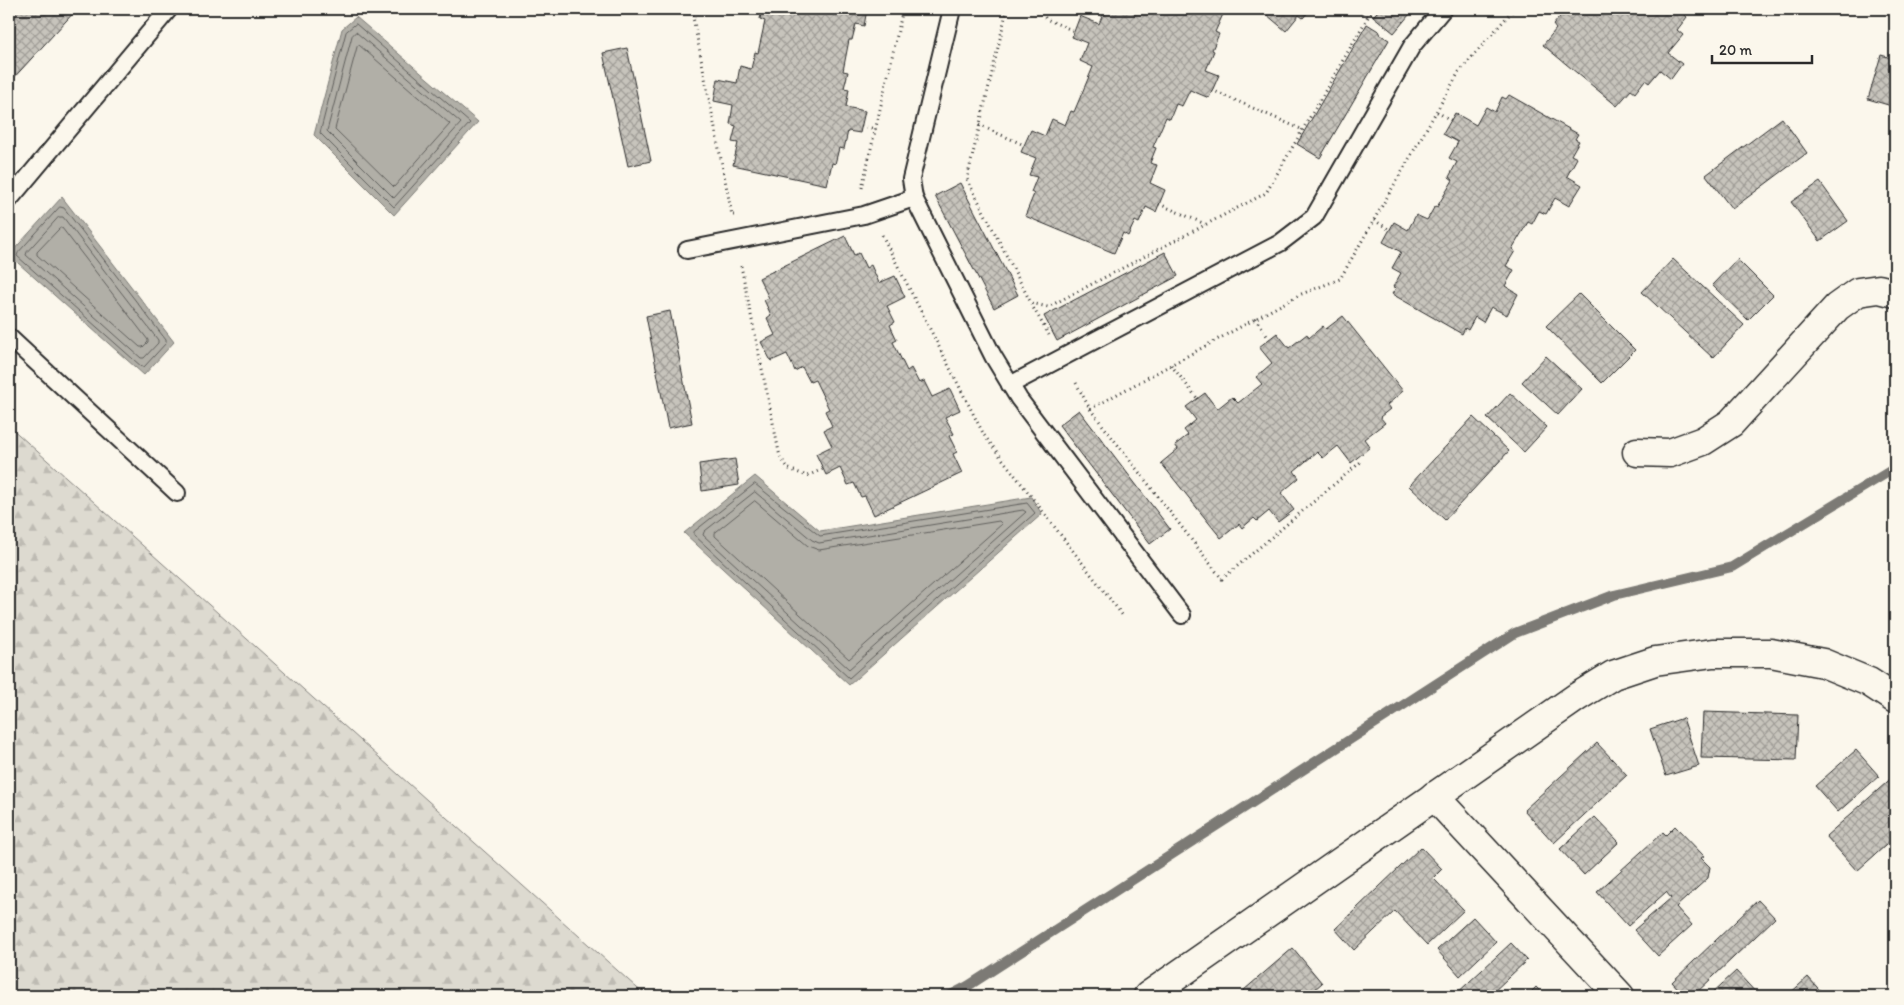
<svg xmlns="http://www.w3.org/2000/svg" width="1904" height="1005" viewBox="0 0 1904 1005" font-family="Itim,sans-serif">
	<style>
		.forest { fill: url(#forest-firs); stroke: #84827e }
		.water { fill: #b1afa7; stroke: #7b7a75 }
		.lines { fill: none; stroke-linecap: round; stroke-linejoin: round }
		.shore { stroke: #61605d; stroke-width: 1 }
		.stream { stroke: #7b7a75; stroke-width: 10 }
		.building { fill: url(#building-cross-hatch); stroke: #2b2b2b }
		.lane-casing { stroke: #2b2b2b; stroke-width: 20 }
		.street-casing { stroke: #2b2b2b; stroke-width: 31 }
		.path { stroke: #2b2b2b; stroke-width: 3; stroke-dasharray: 1 4; stroke-linecap: butt }
		.lane { stroke: #fbf7ec; stroke-width: 16 }
		.street { stroke: #fbf7ec; stroke-width: 28 }
	</style>
	<defs>
		<pattern id="forest-firs" width="22" height="20" patternUnits="userSpaceOnUse" patternTransform="scale(1.25)"><rect width="22" height="20" fill="#dddad0"/><path d="M5 1l3.5 6h-7zM16 11l3.5 6h-7z" fill="#bebbb3"/></pattern>
		<pattern id="building-cross-hatch" width="8" height="8" patternUnits="userSpaceOnUse" patternTransform="scale(1.25)"><rect width="8" height="8" fill="#c7c4bc"/><path d="M0 0l8 8M0 8l8-8" fill="none" stroke="#a29f99"/></pattern>
	</defs>
	<rect width="100%" height="100%" fill="#fbf7ec"/>
	<filter id="ink" filterUnits="userSpaceOnUse"><feTurbulence type="fractalNoise" baseFrequency=".02" numOctaves="2"/><feDisplacementMap in="SourceGraphic" scale="10" xChannelSelector="R" yChannelSelector="G"/><feConvolveMatrix kernelMatrix="1 2 1 2 8 2 1 2 1" color-interpolation-filters="sRGB"/></filter>
	<g filter="url(#ink)">
		<path class="forest" d="M 9,426 L 646,996 L 9,996 Z"/>
		<g class="water">
			<path d="M 356,17 L 478,122 L 394,215 L 314,135 L 342,29 Z"/>
			<path d="M 62,197 L 174,342 L 144,375 L 9,255 Z"/>
			<path d="M 755,476 L 820,531 L 1031,497 L 1042,514 L 849,685 L 684,533 Z"/>
		</g>
		<g class="lines">
			<g class="shore">
				<path d="M 356,24 L 470,123 L 394,207 L 320,133 L 346,32 Z"/>
				<path d="M 356,32 L 461,123 L 394,198 L 327,131 L 352,36 Z"/>
				<path d="M 359,45 L 450,124 L 394,187 L 335,129 L 357,47 Z"/>
				<path d="M 60,207 L 64,208 L 166,340 L 166,343 L 144,367 L 142,367 L 17,256 L 18,253 Z"/>
				<path d="M 59,217 L 63,217 L 158,340 L 158,343 L 144,358 L 141,358 L 26,255 L 27,252 Z"/>
				<path d="M 62,228 L 148,340 L 148,342 L 143,347 L 140,347 L 37,255 L 37,252 L 59,229 Z"/>
				<path d="M 755,484 L 820,536 L 1027,503 L 1035,513 L 849,678 L 694,535 L 694,532 Z"/>
				<path d="M 755,492 L 812,540 L 819,543 L 1023,510 L 1026,512 L 849,669 L 703,535 L 704,532 Z"/>
				<path d="M 755,501 L 808,546 L 819,550 L 999,521 L 1002,524 L 849,659 L 715,536 L 715,533 Z"/>
			</g>
			<path class="stream" d="M 949,996 L 968,986 L 1515,633 L 1614,595 L 1732,567 L 1895,468"/>
		</g>
		<g class="building">
			<path d="M 9,9 L 77,9 L 9,83 Z"/>
			<path d="M 762,9 L 867,9 L 864,26 L 856,24 L 852,40 L 849,40 L 843,71 L 848,72 L 844,88 L 849,89 L 846,107 L 865,111 L 860,133 L 848,131 L 844,149 L 839,148 L 835,164 L 832,163 L 827,185 L 733,165 L 738,143 L 732,142 L 736,126 L 730,124 L 733,105 L 714,101 L 718,79 L 737,83 L 740,66 L 751,69 L 755,52 L 758,53 L 765,21 L 760,19 Z"/>
			<path d="M 1105,9 L 1217,9 L 1224,12 L 1215,32 L 1219,34 L 1212,50 L 1214,51 L 1206,70 L 1219,75 L 1209,98 L 1190,90 L 1182,106 L 1176,104 L 1170,119 L 1166,117 L 1153,147 L 1156,148 L 1150,163 L 1157,165 L 1150,183 L 1165,190 L 1156,212 L 1146,207 L 1139,223 L 1135,221 L 1128,236 L 1123,233 L 1114,253 L 1025,216 L 1034,194 L 1031,192 L 1037,177 L 1029,175 L 1036,158 L 1021,152 L 1031,130 L 1045,136 L 1052,119 L 1065,125 L 1071,111 L 1074,112 L 1093,67 L 1080,61 L 1087,43 L 1072,37 L 1080,16 L 1099,24 Z"/>
			<path d="M 1260,9 L 1311,9 L 1303,18 L 1299,15 L 1286,31 Z"/>
			<path d="M 1380,9 L 1414,9 L 1394,33 L 1373,16 Z"/>
			<path d="M 1559,9 L 1690,9 L 1685,15 L 1687,17 L 1677,30 L 1683,35 L 1668,53 L 1682,64 L 1671,79 L 1660,70 L 1649,83 L 1645,80 L 1635,93 L 1631,90 L 1617,106 L 1543,45 L 1556,29 L 1553,25 L 1564,12 Z"/>
			<path d="M 1367,24 L 1380,32 L 1379,34 L 1389,40 L 1320,158 L 1297,144 Z"/>
			<path d="M 627,48 L 651,161 L 628,166 L 603,53 Z"/>
			<path d="M 1881,55 L 1895,59 L 1895,107 L 1868,99 Z"/>
			<path d="M 1509,95 L 1578,134 L 1575,139 L 1579,141 L 1571,155 L 1577,158 L 1567,176 L 1582,185 L 1569,206 L 1555,198 L 1546,214 L 1539,211 L 1532,224 L 1528,222 L 1512,249 L 1515,251 L 1506,266 L 1514,270 L 1505,286 L 1518,294 L 1507,315 L 1491,307 L 1483,322 L 1475,317 L 1468,330 L 1465,328 L 1462,334 L 1392,294 L 1396,288 L 1393,287 L 1401,273 L 1392,268 L 1401,252 L 1383,242 L 1394,222 L 1408,230 L 1416,215 L 1427,220 L 1435,206 L 1437,207 L 1453,180 L 1449,177 L 1457,162 L 1449,158 L 1458,142 L 1443,134 L 1455,113 L 1476,125 L 1486,107 L 1495,112 L 1502,97 L 1506,99 Z"/>
			<path d="M 1782,118 L 1807,153 L 1732,209 L 1706,175 Z"/>
			<path d="M 1820,182 L 1848,221 L 1820,241 L 1791,202 Z"/>
			<path d="M 960,183 L 1018,295 L 994,308 L 935,196 Z"/>
			<path d="M 845,236 L 854,255 L 859,253 L 866,268 L 871,265 L 879,283 L 895,276 L 905,297 L 887,306 L 895,322 L 890,325 L 897,340 L 893,342 L 907,371 L 911,368 L 919,383 L 924,381 L 932,397 L 950,389 L 960,410 L 945,417 L 954,434 L 949,436 L 957,452 L 953,454 L 962,473 L 874,515 L 865,496 L 861,497 L 854,483 L 848,485 L 840,468 L 826,475 L 816,454 L 832,446 L 824,430 L 832,426 L 825,411 L 829,409 L 815,380 L 810,382 L 802,367 L 795,371 L 787,354 L 771,361 L 761,342 L 775,335 L 767,318 L 771,315 L 764,300 L 769,298 L 759,278 Z"/>
			<path d="M 1165,252 L 1178,276 L 1057,341 L 1044,316 Z"/>
			<path d="M 1673,259 L 1744,325 L 1713,358 L 1642,292 Z"/>
			<path d="M 1737,259 L 1773,295 L 1748,320 L 1712,285 Z"/>
			<path d="M 1579,294 L 1635,350 L 1602,383 L 1546,326 Z"/>
			<path d="M 670,311 L 692,423 L 668,428 L 646,316 Z"/>
			<path d="M 1343,316 L 1403,391 L 1387,405 L 1390,409 L 1380,417 L 1385,423 L 1364,439 L 1370,447 L 1351,463 L 1338,446 L 1323,458 L 1317,452 L 1294,471 L 1299,478 L 1281,493 L 1294,510 L 1278,522 L 1269,511 L 1257,521 L 1254,518 L 1242,528 L 1239,524 L 1221,538 L 1161,463 L 1178,449 L 1175,445 L 1188,435 L 1184,430 L 1196,420 L 1186,407 L 1205,393 L 1217,409 L 1232,397 L 1238,403 L 1262,384 L 1256,377 L 1272,363 L 1259,347 L 1277,333 L 1289,348 L 1307,334 L 1309,338 L 1323,326 L 1326,329 Z"/>
			<path d="M 1546,356 L 1582,389 L 1558,415 L 1522,382 Z"/>
			<path d="M 1510,393 L 1547,427 L 1524,452 L 1487,418 Z"/>
			<path d="M 1079,410 L 1170,529 L 1150,544 L 1059,425 Z"/>
			<path d="M 1473,417 L 1509,451 L 1445,520 L 1409,486 Z"/>
			<path d="M 735,459 L 739,485 L 702,491 L 699,464 Z"/>
			<path d="M 1703,712 L 1798,715 L 1796,760 L 1701,758 Z"/>
			<path d="M 1683,718 L 1699,766 L 1666,776 L 1650,729 Z"/>
			<path d="M 1597,743 L 1627,775 L 1554,843 L 1524,810 Z"/>
			<path d="M 1856,750 L 1879,776 L 1838,812 L 1815,786 Z"/>
			<path d="M 1895,775 L 1895,837 L 1857,871 L 1826,836 Z"/>
			<path d="M 1595,817 L 1619,842 L 1584,875 L 1560,849 Z"/>
			<path d="M 1675,826 L 1704,856 L 1701,858 L 1710,867 L 1708,878 L 1676,907 L 1692,925 L 1658,956 L 1634,930 L 1671,898 L 1666,892 L 1628,926 L 1597,892 L 1663,832 L 1666,835 Z"/>
			<path d="M 1421,847 L 1442,869 L 1433,878 L 1464,910 L 1427,945 L 1395,911 L 1354,950 L 1335,929 Z"/>
			<path d="M 1758,900 L 1775,918 L 1693,996 L 1685,996 L 1672,982 Z"/>
			<path d="M 1473,917 L 1496,942 L 1460,976 L 1437,950 Z"/>
			<path d="M 1511,943 L 1527,960 L 1489,996 L 1454,996 Z"/>
			<path d="M 1293,948 L 1322,983 L 1307,996 L 1237,996 Z"/>
			<path d="M 1736,971 L 1759,996 L 1709,996 Z"/>
			<path d="M 1808,977 L 1825,996 L 1787,996 Z"/>
			<path d="M 1536,987 L 1545,996 L 1527,996 Z"/>
		</g>
		<g class="lines">
			<g class="lane-casing">
				<g id="lane">
					<path d="M 952,9 L 911,179 L 914,198 L 993,356 L 1019,399 L 1182,615"/>
					<path d="M 9,200 L 169,9"/>
					<path d="M 687,250 L 864,215 L 914,198"/>
					<path d="M 9,337 L 177,493"/>
					<path d="M 1010,385 L 1280,243 L 1314,217 L 1412,46 L 1443,9"/>
				</g>
			</g>
			<g class="street-casing">
				<g id="street">
					<path d="M 1637,452 L 1670,453 L 1703,441 L 1731,423 L 1837,307 L 1858,292 L 1879,289 L 1895,293"/>
					<path d="M 1434,796 L 1620,996"/>
					<path d="M 1148,996 L 1577,697 L 1613,675 L 1655,661 L 1713,653 L 1771,653 L 1823,663 L 1869,682 L 1895,699"/>
				</g>
			</g>
			<g class="path">
				<path d="M 702,9 L 693,17 L 732,215 L 734,215"/>
				<path d="M 1007,9 L 967,179 L 1031,303 L 1048,307 L 1266,193 L 1368,17 L 1376,9"/>
				<path d="M 1039,9 L 1046,19 L 1074,31"/>
				<path d="M 1359,9 L 1368,17"/>
				<path d="M 1212,90 L 1303,130"/>
				<path d="M 1437,112 L 1451,120"/>
				<path d="M 979,125 L 1024,145"/>
				<path d="M 861,126 L 876,129"/>
				<path d="M 862,188 L 903,9"/>
				<path d="M 1159,204 L 1205,224"/>
				<path d="M 1374,220 L 1390,230"/>
				<path d="M 882,235 L 984,435 L 1123,616"/>
				<path d="M 741,266 L 780,457 L 789,469 L 807,476 L 823,469"/>
				<path d="M 1031,304 L 1049,335"/>
				<path d="M 1255,318 L 1269,339"/>
				<path d="M 1171,365 L 1197,398"/>
				<path d="M 1076,383 L 1090,409 L 1299,295 L 1340,279 L 1459,72 L 1514,9"/>
				<path d="M 1090,409 L 1222,579 L 1363,460"/>
			</g>
			<use href="#lane" class="lane"/>
			<use href="#street" class="street"/>
		</g>
	</g>
	<rect width="1904" height="1005" fill="none" stroke="#fbf7ec" stroke-width="30"/>
	<rect x="15" y="15" width="1874" height="975" fill="none" stroke="#2b2b2b" stroke-width="2" filter="url(#ink)"/>
	<path d="M1712 55v8h100v-8" fill="none" stroke="#2b2b2b" stroke-width="2.5"/>
	<text x="1719" y="55" font-size="15" fill="#2b2b2b" stroke="#fbf7ec" stroke-width="4" paint-order="stroke">20 m</text>
</svg>
